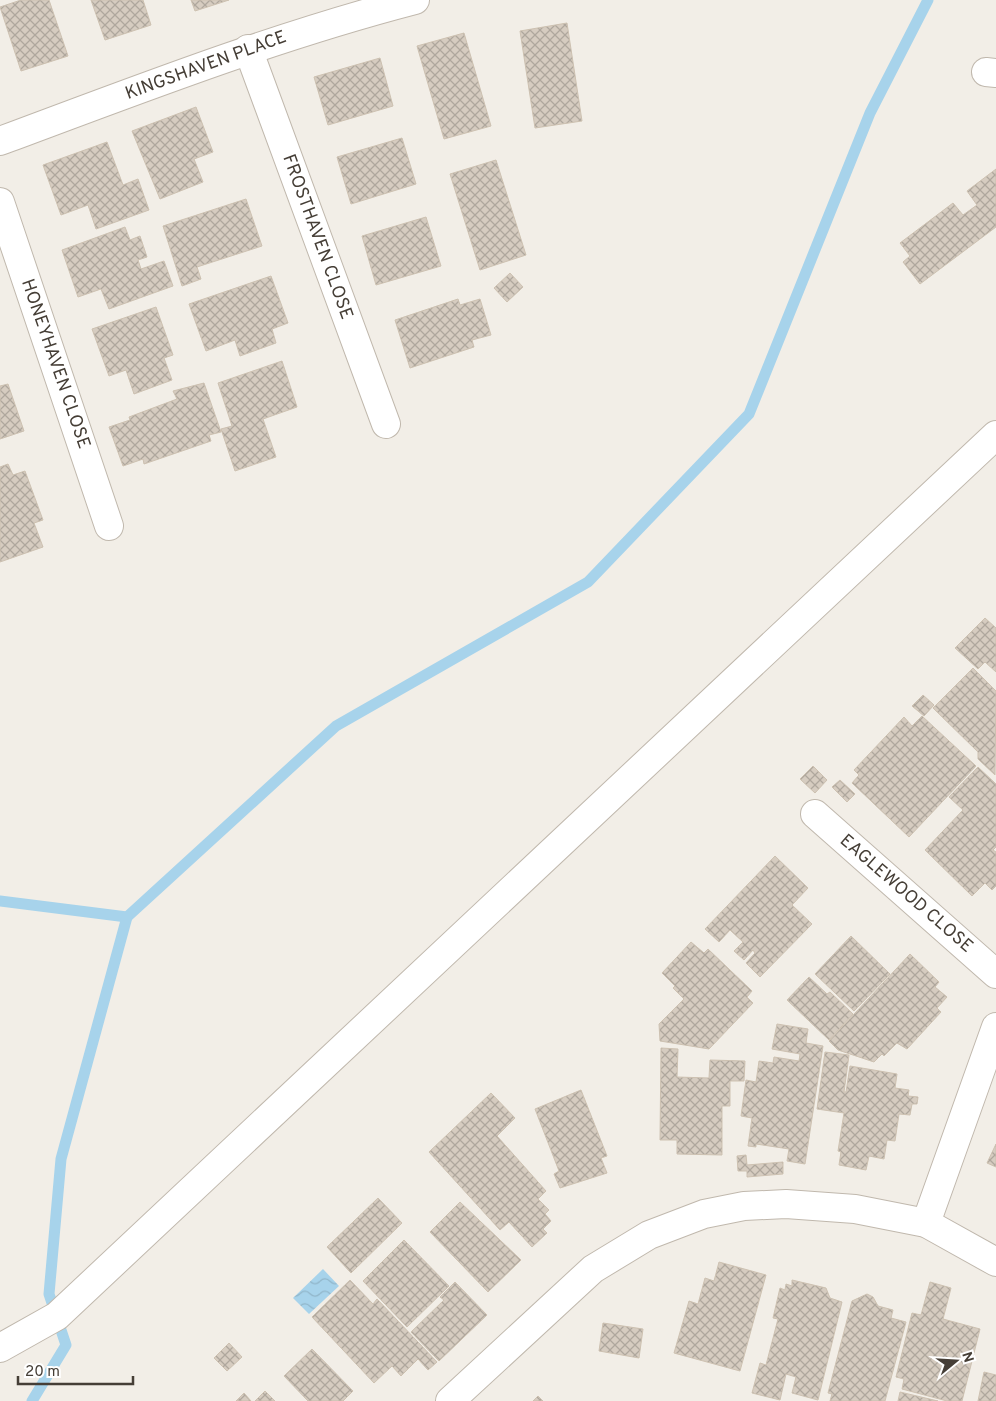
<svg xmlns="http://www.w3.org/2000/svg" width="996" height="1401" viewBox="0 0 996 1401" font-family="Overpass,sans-serif">
	<style>
		.water { fill: url(#water-waves) }
		.lines { fill: none; stroke-linecap: round; stroke-linejoin: round }
		.stream { stroke: #a7d3eb; stroke-width: 11 }
		.building { fill: url(#building-cross-hatch); stroke: #cdc1b1 }
		.street-casing { stroke: #c0b8ad; stroke-width: 30 }
		.street { stroke: #fff; stroke-width: 28 }
		.labels { text-anchor: middle; dominant-baseline: central; stroke-width: 5; stroke-linejoin: round; paint-order: stroke }
		.street-label { font-size: 18px; fill: #453e36; stroke: #fff }
	</style>
	<defs>
		<pattern id="water-waves" width="16" height="10" patternUnits="userSpaceOnUse" patternTransform="scale(1.25)"><rect width="16" height="10" fill="#a7d3eb"/><path d="M0 5q4-4 8 0t8 0" fill="none" stroke="#91b6ca"/></pattern>
		<pattern id="building-cross-hatch" width="8" height="8" patternUnits="userSpaceOnUse" patternTransform="scale(1.25)"><rect width="8" height="8" fill="#d6ccc0"/><path d="M0 0l8 8M0 8l8-8" fill="none" stroke="#afa79d"/></pattern>
	</defs>
	<rect width="100%" height="100%" fill="#f2eee7"/>
	<path class="water" d="M 323,1269 L 339,1286 L 309,1314 L 293,1298 Z"/>
	<g class="lines">
		<g class="stream">
			<path d="M 0,901 L 127,917 L 336,726 L 588,582 L 749,414 L 870,113 L 928,0"/>
			<path d="M 32,1401 L 66,1345 L 49,1294 L 61,1159 L 127,917"/>
		</g>
	</g>
	<g class="building">
		<path d="M 21,0 L 49,0 L 68,56 L 21,71 L 0,7 Z"/>
		<path d="M 91,0 L 143,0 L 151,25 L 105,40 Z"/>
		<path d="M 191,0 L 229,0 L 195,11 Z"/>
		<path d="M 567,23 L 582,121 L 535,128 L 520,31 Z"/>
		<path d="M 464,33 L 491,126 L 444,139 L 417,46 Z"/>
		<path d="M 380,58 L 393,106 L 328,125 L 314,77 Z"/>
		<path d="M 196,107 L 213,152 L 194,159 L 203,182 L 160,199 L 132,131 Z"/>
		<path d="M 402,138 L 416,184 L 351,204 L 337,157 Z"/>
		<path d="M 107,142 L 123,185 L 138,179 L 149,210 L 96,229 L 88,205 L 61,215 L 43,165 Z"/>
		<path d="M 496,160 L 526,255 L 480,270 L 450,174 Z"/>
		<path d="M 996,169 L 996,227 L 920,284 L 903,262 L 910,256 L 900,243 L 953,203 L 963,215 L 977,205 L 967,191 Z"/>
		<path d="M 246,199 L 262,246 L 197,267 L 201,279 L 182,286 L 163,226 Z"/>
		<path d="M 426,217 L 441,266 L 376,285 L 362,236 Z"/>
		<path d="M 125,227 L 130,240 L 140,236 L 147,257 L 138,260 L 141,269 L 164,261 L 173,286 L 109,309 L 101,289 L 78,297 L 62,250 Z"/>
		<path d="M 510,273 L 523,287 L 507,302 L 494,288 Z"/>
		<path d="M 271,276 L 288,323 L 272,329 L 276,343 L 240,356 L 235,340 L 206,351 L 189,304 Z"/>
		<path d="M 458,299 L 460,305 L 480,299 L 491,335 L 472,340 L 474,347 L 410,368 L 395,320 Z"/>
		<path d="M 156,307 L 173,355 L 164,358 L 172,380 L 134,394 L 126,370 L 109,376 L 92,329 Z"/>
		<path d="M 282,361 L 297,407 L 263,419 L 276,457 L 235,471 L 221,429 L 232,426 L 218,383 Z"/>
		<path d="M 204,383 L 221,432 L 209,435 L 211,441 L 144,464 L 143,459 L 123,466 L 109,427 L 130,420 L 129,417 L 177,399 L 173,391 Z"/>
		<path d="M 8,384 L 24,431 L 0,439 L 0,386 Z"/>
		<path d="M 8,464 L 13,475 L 25,471 L 43,520 L 34,523 L 43,547 L 0,562 L 0,467 Z"/>
		<path d="M 985,618 L 996,628 L 996,672 L 985,662 L 978,669 L 955,648 Z"/>
		<path d="M 973,668 L 996,691 L 995,775 L 978,759 L 978,752 L 933,708 Z"/>
		<path d="M 923,695 L 934,705 L 924,716 L 912,706 Z"/>
		<path d="M 922,716 L 976,766 L 909,837 L 852,783 L 859,775 L 854,770 L 904,717 L 912,726 Z"/>
		<path d="M 813,766 L 827,780 L 815,793 L 800,779 Z"/>
		<path d="M 978,767 L 996,784 L 996,847 L 993,850 L 996,852 L 996,886 L 992,890 L 985,883 L 972,896 L 925,850 L 963,810 L 949,797 Z"/>
		<path d="M 840,780 L 855,794 L 847,802 L 832,787 Z"/>
		<path d="M 775,856 L 808,888 L 792,905 L 812,924 L 760,977 L 746,963 L 755,953 L 753,950 L 744,960 L 734,951 L 743,942 L 730,930 L 719,942 L 705,929 Z"/>
		<path d="M 851,936 L 890,974 L 854,1011 L 815,974 Z"/>
		<path d="M 691,942 L 704,953 L 708,949 L 752,991 L 747,997 L 753,1003 L 709,1049 L 660,1041 L 659,1024 L 684,999 L 673,988 L 675,986 L 662,973 Z"/>
		<path d="M 910,954 L 939,982 L 935,987 L 947,997 L 937,1008 L 941,1012 L 907,1049 L 897,1043 L 884,1056 L 882,1054 L 874,1062 L 838,1050 L 829,1041 Z"/>
		<path d="M 809,977 L 827,994 L 830,992 L 853,1014 L 829,1040 L 787,1000 Z"/>
		<path d="M 777,1024 L 808,1029 L 806,1043 L 823,1046 L 805,1164 L 787,1161 L 789,1149 L 756,1144 L 756,1147 L 748,1146 L 752,1118 L 741,1116 L 746,1080 L 756,1082 L 759,1061 L 773,1063 L 774,1057 L 799,1061 L 800,1054 L 772,1049 Z"/>
		<path d="M 661,1048 L 678,1049 L 677,1077 L 709,1078 L 710,1060 L 745,1061 L 744,1081 L 730,1081 L 730,1106 L 722,1106 L 722,1155 L 677,1154 L 677,1140 L 660,1140 Z"/>
		<path d="M 825,1052 L 849,1055 L 844,1092 L 846,1092 L 850,1066 L 897,1074 L 895,1088 L 909,1090 L 908,1096 L 918,1097 L 917,1104 L 912,1104 L 910,1115 L 899,1114 L 895,1141 L 887,1140 L 884,1159 L 869,1156 L 866,1170 L 839,1165 L 841,1152 L 838,1151 L 844,1113 L 817,1109 Z"/>
		<path d="M 581,1090 L 607,1156 L 601,1158 L 607,1173 L 560,1188 L 554,1174 L 559,1171 L 535,1109 Z"/>
		<path d="M 491,1093 L 515,1118 L 497,1136 L 546,1191 L 538,1199 L 549,1210 L 545,1214 L 551,1221 L 543,1229 L 547,1233 L 532,1247 L 509,1222 L 500,1230 L 429,1152 Z"/>
		<path d="M 996,1144 L 996,1167 L 987,1163 Z"/>
		<path d="M 746,1155 L 747,1165 L 783,1162 L 783,1174 L 747,1177 L 747,1171 L 738,1171 L 737,1156 Z"/>
		<path d="M 378,1198 L 402,1223 L 351,1273 L 327,1247 Z"/>
		<path d="M 460,1202 L 521,1260 L 488,1292 L 430,1232 Z"/>
		<path d="M 404,1240 L 449,1286 L 407,1327 L 363,1281 Z"/>
		<path d="M 719,1262 L 766,1275 L 740,1371 L 674,1353 L 689,1301 L 698,1304 L 705,1278 L 714,1281 Z"/>
		<path d="M 350,1280 L 373,1304 L 377,1299 L 437,1362 L 428,1370 L 418,1359 L 401,1376 L 392,1366 L 374,1383 L 312,1317 Z"/>
		<path d="M 792,1280 L 826,1288 L 830,1298 L 842,1302 L 818,1400 L 792,1393 L 796,1377 L 786,1374 L 780,1400 L 752,1393 L 760,1363 L 766,1365 L 778,1319 L 773,1318 L 780,1288 L 785,1290 L 786,1284 L 792,1286 Z"/>
		<path d="M 455,1282 L 487,1315 L 439,1361 L 411,1332 L 444,1300 L 440,1297 Z"/>
		<path d="M 930,1282 L 951,1288 L 943,1319 L 980,1329 L 962,1401 L 947,1401 L 902,1389 L 904,1379 L 896,1377 L 912,1313 L 921,1315 Z"/>
		<path d="M 867,1294 L 873,1297 L 878,1306 L 893,1310 L 891,1318 L 906,1322 L 885,1401 L 830,1401 L 832,1394 L 828,1393 L 852,1301 Z"/>
		<path d="M 603,1323 L 643,1329 L 639,1358 L 599,1351 Z"/>
		<path d="M 229,1343 L 242,1357 L 227,1371 L 214,1358 Z"/>
		<path d="M 312,1349 L 353,1391 L 343,1401 L 308,1401 L 284,1376 Z"/>
		<path d="M 984,1372 L 996,1375 L 996,1401 L 978,1401 Z"/>
		<path d="M 265,1391 L 275,1401 L 255,1401 Z"/>
		<path d="M 900,1392 L 938,1401 L 898,1401 Z"/>
		<path d="M 244,1393 L 251,1401 L 236,1401 Z"/>
		<path d="M 538,1396 L 543,1401 L 533,1401 Z"/>
	</g>
	<g class="lines">
		<g class="street-casing">
			<g id="street">
				<path d="M 248,49 L 386,424"/>
				<path d="M 986,72 L 996,73"/>
				<path d="M 0,141 C 137,90 273,37 415,0"/>
				<path d="M 0,202 L 109,526"/>
				<path d="M 815,814 L 996,974"/>
				<path d="M 926,1223 L 996,1027"/>
				<path d="M 0,1348 L 57,1316 L 996,435"/>
				<path d="M 450,1401 L 593,1269 L 649,1235 L 704,1214 L 744,1206 L 786,1204 L 855,1209 L 926,1223 L 996,1262"/>
			</g>
		</g>
		<use href="#street" class="street"/>
	</g>
	<g class="labels">
		<g class="street-label">
			<text transform="translate(206 66) rotate(-20)">KINGSHAVEN PLACE</text>
			<text transform="translate(317 237) rotate(70)">FROSTHAVEN CLOSE</text>
			<text transform="translate(55 364) rotate(71)">HONEYHAVEN CLOSE</text>
			<text transform="translate(906 894) rotate(41)">EAGLEWOOD CLOSE</text>
		</g>
	</g>
	<g transform="translate(956 1361) rotate(72)" stroke="#ffffff" stroke-width="4" paint-order="stroke">
	<path d="M0-4L9 19L0 12L-9 19Z" fill="#453e36"/>
	<text y="-8" font-size="14" font-weight="bold" text-anchor="middle" fill="#453e36">N</text>
	</g>
	<path d="M18 1376v8h115v-8" fill="none" stroke="#453e36" stroke-width="2.5"/>
	<text x="25" y="1376" font-size="15" fill="#453e36" stroke="#ffffff" stroke-width="4" paint-order="stroke">20 m</text>
</svg>
